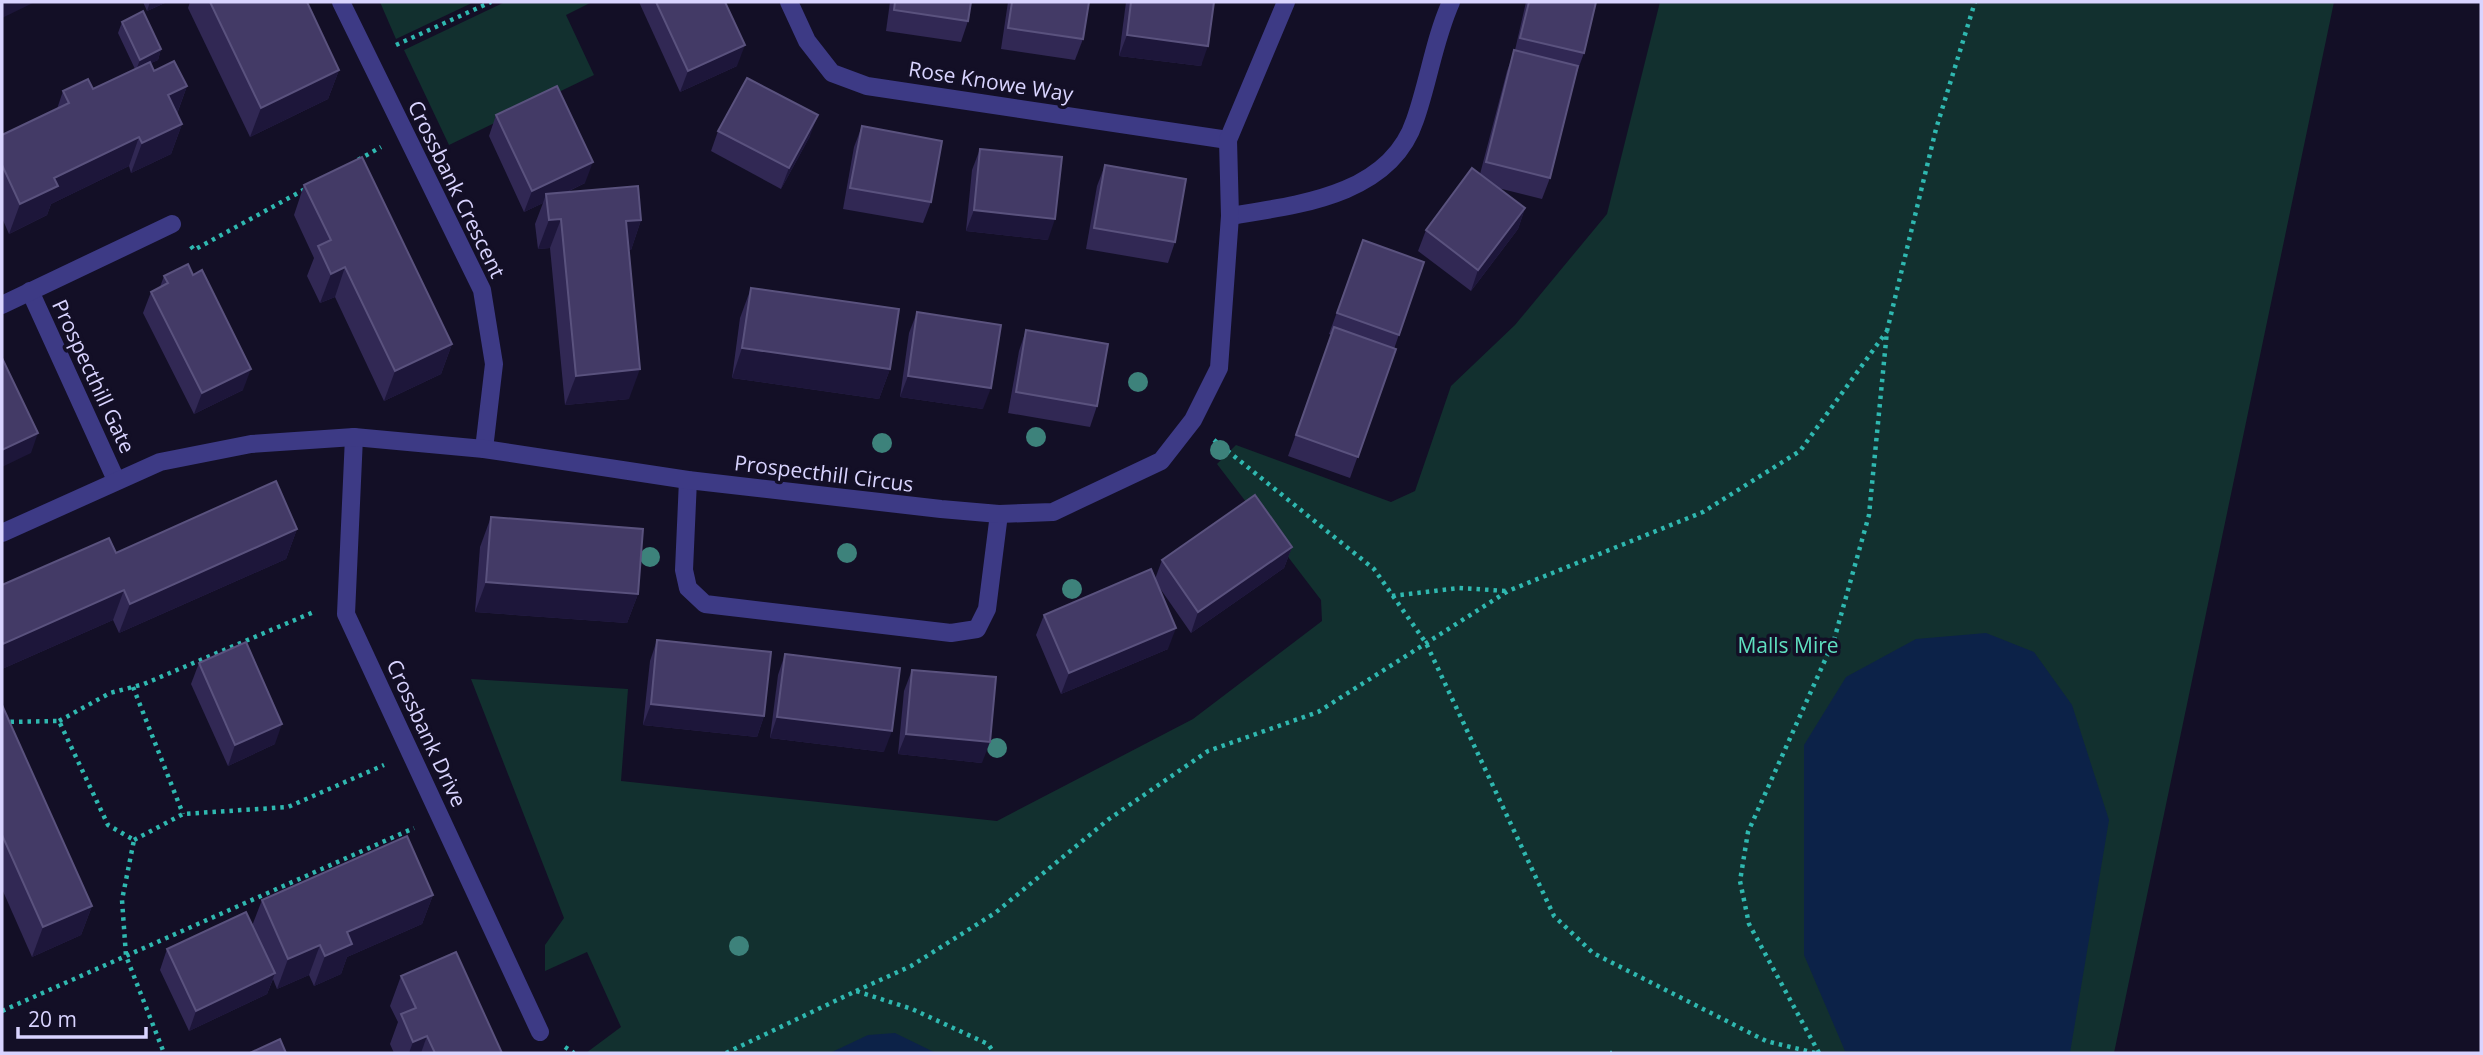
<svg xmlns="http://www.w3.org/2000/svg" width="2483" height="1055" viewBox="0 0 2483 1055" font-family="'Open Sans',sans-serif">
	<style>
		.green { fill: #12302f }
		.water { fill: #0c2248 }
		.lines { fill: none; stroke-linecap: round; stroke-linejoin: round }
		.path { stroke: #2fb8b0; stroke-width: 4.5; stroke-dasharray: 3.5 5; stroke-linecap: butt }
		.street { stroke: #3d3a85; stroke-width: 18 }
		.tree { fill: #3d827b }
		.wall { fill: #312854 }
		.shaded-wall { fill: #1d163a }
		.building { fill: #433a66; stroke: #5a527e; stroke-width: 2 }
		.labels { text-anchor: middle; dominant-baseline: central; stroke-width: 7; stroke-linejoin: round; paint-order: stroke }
		.street-label { font-size: 21px; fill: #d9d4ff; stroke: #130f26 }
		.park-label { font-size: 21px; fill: #5fe0c0; stroke: #130f26 }
	</style>
	<rect width="100%" height="100%" fill="#130f26"/>
	<g class="green">
		<path d="M 380,2 L 474,2 L 396,39 Z"/>
		<path d="M 505,2 L 592,2 L 566,15 L 594,75 L 449,145 L 404,50 Z"/>
		<path d="M 1660,2 L 2334,2 L 2114,1053 L 586,1053 L 621,1027 L 587,952 L 545,971 L 545,945 L 564,918 L 471,679 L 628,689 L 621,781 L 997,821 L 1193,719 L 1322,621 L 1321,600 L 1217,464 L 1236,445 L 1391,502 L 1415,491 L 1451,386 L 1515,325 L 1607,214 Z"/>
	</g>
	<g class="water">
		<path d="M 1986,633 L 2034,652 L 2072,705 L 2109,820 L 2070,1053 L 1845,1051 L 1804,955 L 1804,745 L 1846,677 L 1916,639 Z"/>
		<path d="M 895,1033 L 936,1053 L 830,1053 L 868,1035 Z"/>
	</g>
	<g class="lines">
		<g class="path">
			<path d="M 396,45 L 491,2"/>
			<path d="M 358,160 L 381,147"/>
			<path d="M 191,246 L 194,250 L 307,188"/>
			<path d="M 1214,440 L 1374,569 L 1426,643 L 1554,916 L 1593,953 L 1766,1041 L 1815,1053"/>
			<path d="M 1392,596 L 1459,588 L 1507,591"/>
			<path d="M 133,687 L 183,814"/>
			<path d="M 59,721 L 110,693 L 144,684 L 316,611"/>
			<path d="M 2,722 L 59,721 L 108,825 L 134,840 L 122,900 L 126,956 L 164,1053"/>
			<path d="M 134,840 L 183,814 L 288,807 L 384,765"/>
			<path d="M 856,991 L 911,966 L 995,913 L 1109,819 L 1208,751 L 1318,712 L 1508,591 L 1703,512 L 1800,451 L 1887,331"/>
			<path d="M 2,1011 L 414,828"/>
			<path d="M 565,1047 L 574,1053"/>
			<path d="M 726,1053 L 856,991 L 912,1009 L 988,1044 L 994,1053"/>
			<path d="M 1610,1053 L 1612,1053"/>
			<path d="M 1819,1053 L 1749,924 L 1740,881 L 1748,832 L 1834,640 L 1869,515 L 1887,331 L 1936,129 L 1975,2"/>
		</g>
		<g class="street">
			<path d="M 341,2 L 482,290 L 494,364 L 484,449"/>
			<path d="M 789,2 L 807,41 L 832,73 L 867,86 L 1228,140"/>
			<path d="M 1230,216 C 1297,205 1390,196 1415,120 C 1429,80 1434,40 1451,2"/>
			<path d="M 30,291 L 116,480"/>
			<path d="M 2,305 L 172,224"/>
			<path d="M 354,437 L 346,614 L 540,1032"/>
			<path d="M 688,480 L 684,570 L 688,588 L 705,604 L 951,633 L 977,629 L 987,609 L 999,514"/>
			<path d="M 2,533 L 160,462 L 251,444 L 354,437 L 484,449 L 688,480 L 941,509 L 999,514 L 1053,512 L 1161,461 L 1193,420 L 1219,368 L 1230,216 L 1228,140 L 1286,2"/>
		</g>
	</g>
	<g class="tree">
		<circle cx="1138" cy="382" r="10"/>
		<circle cx="1036" cy="437" r="10"/>
		<circle cx="882" cy="443" r="10"/>
		<circle cx="1220" cy="450" r="10"/>
		<circle cx="847" cy="553" r="10"/>
		<circle cx="650" cy="557" r="10"/>
		<circle cx="1072" cy="589" r="10"/>
		<circle cx="997" cy="748" r="10"/>
		<circle cx="739" cy="946" r="10"/>
	</g>
	<g class="wall">
		<path d="M 143,2 L 167,2 L 147,11 Z"/>
		<path d="M 190,2 L 307,2 L 339,70 L 328,99 L 250,137 L 188,8 Z"/>
		<path d="M 639,2 L 725,2 L 737,66 L 680,92 Z"/>
		<path d="M 890,2 L 971,2 L 968,21 L 961,42 L 886,31 Z"/>
		<path d="M 1008,2 L 1089,2 L 1083,39 L 1075,60 L 1001,49 Z"/>
		<path d="M 1126,2 L 1214,2 L 1201,66 L 1119,56 Z"/>
		<path d="M 1526,2 L 1596,2 L 1584,53 L 1577,72 L 1550,178 L 1542,199 L 1498,188 L 1525,208 L 1518,229 L 1471,291 L 1418,251 L 1426,230 L 1480,174 L 1507,71 L 1515,50 Z"/>
		<path d="M 122,22 L 161,49 L 158,60 L 151,63 L 154,71 L 187,86 L 177,114 L 182,124 L 171,154 L 131,173 L 129,166 L 51,204 L 47,215 L 9,234 L 2,218 L 2,135 L 57,109 L 63,91 L 93,89 L 135,69 L 118,33 Z"/>
		<path d="M 496,115 L 585,183 L 565,193 L 641,220 L 631,250 L 629,250 L 629,399 L 565,405 L 550,248 L 538,249 L 535,224 L 543,203 L 524,212 L 489,136 Z"/>
		<path d="M 862,126 L 931,202 L 923,223 L 843,209 L 854,147 Z"/>
		<path d="M 718,131 L 810,136 L 781,189 L 711,151 Z"/>
		<path d="M 980,149 L 1048,240 L 966,231 L 972,170 Z"/>
		<path d="M 1105,165 L 1175,242 L 1168,263 L 1086,249 L 1097,186 Z"/>
		<path d="M 304,185 L 452,344 L 441,374 L 384,401 L 335,297 L 320,303 L 307,276 L 314,258 L 294,215 Z"/>
		<path d="M 1363,240 L 1424,262 L 1394,349 L 1396,349 L 1350,478 L 1288,456 L 1332,335 L 1329,334 Z"/>
		<path d="M 164,276 L 243,390 L 194,414 L 143,313 L 151,292 L 160,287 Z"/>
		<path d="M 751,288 L 890,369 L 879,399 L 732,378 L 740,318 Z"/>
		<path d="M 917,312 L 983,409 L 900,397 L 909,333 Z"/>
		<path d="M 1026,330 L 1097,406 L 1090,427 L 1008,413 L 1019,351 Z"/>
		<path d="M 491,517 L 638,594 L 627,623 L 475,612 L 480,547 Z"/>
		<path d="M 297,529 L 286,559 L 119,633 L 113,620 L 2,669 L 2,585 L 116,553 Z"/>
		<path d="M 1292,547 L 1284,568 L 1191,633 L 1157,584 L 1168,649 L 1061,694 L 1036,635 L 1044,615 L 1155,579 L 1162,560 Z"/>
		<path d="M 657,640 L 764,716 L 757,737 L 643,725 L 650,661 Z"/>
		<path d="M 785,654 L 884,752 L 770,738 L 778,675 Z"/>
		<path d="M 199,663 L 275,744 L 228,766 L 191,684 Z"/>
		<path d="M 912,670 L 982,763 L 898,754 L 904,691 Z"/>
		<path d="M 2,705 L 92,906 L 81,935 L 32,957 L 2,889 Z"/>
		<path d="M 433,895 L 422,924 L 347,957 L 341,974 L 314,986 L 309,975 L 277,989 L 273,979 L 267,994 L 189,1031 L 160,970 L 167,949 L 252,926 L 262,900 Z"/>
		<path d="M 401,976 L 502,1053 L 394,1053 L 390,1044 L 398,1022 L 390,1006 Z"/>
	</g>
	<g class="shaded-wall">
		<path d="M 2,2 L 35,2 L 2,18 Z"/>
		<path d="M 150,2 L 167,2 L 147,11 Z"/>
		<path d="M 1127,35 L 1208,46 L 1201,66 L 1119,56 Z"/>
		<path d="M 745,45 L 737,66 L 680,92 L 688,71 Z"/>
		<path d="M 161,49 L 158,60 L 136,70 L 140,60 Z"/>
		<path d="M 339,70 L 328,99 L 250,137 L 261,108 Z"/>
		<path d="M 187,86 L 176,116 L 168,95 Z"/>
		<path d="M 818,115 L 810,136 L 781,189 L 789,168 Z"/>
		<path d="M 182,124 L 171,154 L 131,173 L 142,143 Z"/>
		<path d="M 139,137 L 129,166 L 51,204 L 47,215 L 9,234 L 20,204 L 54,178 Z"/>
		<path d="M 593,162 L 585,183 L 547,201 L 546,194 L 543,203 L 524,212 L 532,191 Z"/>
		<path d="M 1525,208 L 1518,229 L 1471,291 L 1478,270 Z"/>
		<path d="M 974,210 L 1055,219 L 1048,240 L 966,231 Z"/>
		<path d="M 561,219 L 550,248 L 538,249 L 549,220 Z"/>
		<path d="M 641,220 L 631,250 L 615,251 L 626,221 Z"/>
		<path d="M 345,267 L 335,297 L 320,303 L 331,274 Z"/>
		<path d="M 452,344 L 441,374 L 384,401 L 395,371 Z"/>
		<path d="M 742,348 L 890,369 L 879,399 L 732,378 Z"/>
		<path d="M 251,369 L 243,390 L 194,414 L 202,393 Z"/>
		<path d="M 640,369 L 629,399 L 565,405 L 576,376 Z"/>
		<path d="M 908,376 L 991,388 L 983,409 L 900,397 Z"/>
		<path d="M 38,433 L 31,453 L 2,467 L 2,450 Z"/>
		<path d="M 297,529 L 286,559 L 119,633 L 130,604 Z"/>
		<path d="M 1292,547 L 1284,568 L 1191,633 L 1198,612 Z"/>
		<path d="M 486,582 L 638,594 L 627,623 L 475,612 Z"/>
		<path d="M 124,590 L 113,620 L 2,669 L 2,647 L 3,644 Z"/>
		<path d="M 1176,628 L 1168,649 L 1061,694 L 1069,673 Z"/>
		<path d="M 651,704 L 764,716 L 757,737 L 643,725 Z"/>
		<path d="M 777,717 L 892,731 L 884,752 L 770,738 Z"/>
		<path d="M 282,724 L 275,744 L 228,766 L 235,745 Z"/>
		<path d="M 906,734 L 990,742 L 982,763 L 898,754 Z"/>
		<path d="M 433,895 L 422,924 L 347,957 L 341,974 L 314,986 L 325,956 L 347,932 Z"/>
		<path d="M 92,906 L 81,935 L 32,957 L 43,927 Z"/>
		<path d="M 320,945 L 309,975 L 277,989 L 288,959 Z"/>
		<path d="M 275,973 L 267,994 L 189,1031 L 196,1011 Z"/>
		<path d="M 427,1036 L 421,1053 L 409,1053 L 413,1042 Z"/>
	</g>
	<g class="building">
		<path d="M 210,2 L 307,2 L 339,70 L 261,108 Z"/>
		<path d="M 656,2 L 725,2 L 745,45 L 688,71 Z"/>
		<path d="M 895,2 L 971,2 L 968,21 L 894,10 Z"/>
		<path d="M 1012,2 L 1089,2 L 1083,39 L 1008,28 Z"/>
		<path d="M 1131,2 L 1214,2 L 1208,46 L 1127,35 Z"/>
		<path d="M 1529,2 L 1596,2 L 1584,53 L 1520,38 Z"/>
		<path d="M 143,11 L 161,49 L 140,60 L 122,22 Z"/>
		<path d="M 1514,50 L 1578,66 L 1550,178 L 1486,162 Z"/>
		<path d="M 174,61 L 187,86 L 168,95 L 182,124 L 142,143 L 139,137 L 54,178 L 58,186 L 20,204 L 2,165 L 2,135 L 69,103 L 63,91 L 88,79 L 93,89 L 150,62 L 154,71 Z"/>
		<path d="M 747,78 L 818,115 L 789,168 L 718,131 Z"/>
		<path d="M 557,86 L 593,162 L 532,191 L 496,115 Z"/>
		<path d="M 862,126 L 942,141 L 931,202 L 850,188 Z"/>
		<path d="M 980,149 L 1062,157 L 1055,219 L 974,210 Z"/>
		<path d="M 362,157 L 452,344 L 395,371 L 345,267 L 331,274 L 318,246 L 331,240 L 304,185 Z"/>
		<path d="M 1105,165 L 1186,179 L 1175,242 L 1094,228 Z"/>
		<path d="M 1472,168 L 1525,208 L 1478,270 L 1426,230 Z"/>
		<path d="M 638,186 L 641,220 L 626,221 L 640,369 L 576,376 L 561,219 L 549,220 L 546,194 Z"/>
		<path d="M 1363,240 L 1424,262 L 1399,335 L 1337,313 Z"/>
		<path d="M 188,264 L 193,275 L 202,270 L 251,369 L 202,393 L 151,292 L 168,283 L 164,276 Z"/>
		<path d="M 751,288 L 899,309 L 890,369 L 742,348 Z"/>
		<path d="M 917,312 L 1001,325 L 991,388 L 908,376 Z"/>
		<path d="M 1334,327 L 1396,349 L 1358,457 L 1296,435 Z"/>
		<path d="M 1026,330 L 1108,344 L 1097,406 L 1016,392 Z"/>
		<path d="M 2,358 L 38,433 L 2,450 Z"/>
		<path d="M 276,481 L 297,529 L 130,604 L 124,590 L 3,644 L 2,641 L 2,585 L 109,538 L 116,553 Z"/>
		<path d="M 1255,495 L 1292,547 L 1198,612 L 1162,560 Z"/>
		<path d="M 491,517 L 643,529 L 638,594 L 486,582 Z"/>
		<path d="M 1151,569 L 1176,628 L 1069,673 L 1044,615 Z"/>
		<path d="M 657,640 L 771,652 L 764,716 L 651,704 Z"/>
		<path d="M 246,642 L 282,724 L 235,745 L 199,663 Z"/>
		<path d="M 785,654 L 900,668 L 892,731 L 777,717 Z"/>
		<path d="M 912,670 L 996,677 L 990,742 L 906,734 Z"/>
		<path d="M 2,705 L 92,906 L 43,927 L 2,835 Z"/>
		<path d="M 407,836 L 433,895 L 347,932 L 352,944 L 325,956 L 320,945 L 288,959 L 262,900 Z"/>
		<path d="M 246,912 L 275,973 L 196,1011 L 167,949 Z"/>
		<path d="M 456,952 L 502,1053 L 435,1053 L 427,1036 L 413,1042 L 401,1014 L 416,1008 L 401,976 Z"/>
		<path d="M 280,1039 L 286,1053 L 250,1053 Z"/>
	</g>
	<g class="labels">
		<g class="street-label">
			<text transform="translate(991 81) rotate(9)">Rose Knowe Way</text>
			<text transform="translate(457 189) rotate(64)">Crossbank Crescent</text>
			<text transform="translate(94 376) rotate(65)">Prospecthill Gate</text>
			<text transform="translate(824 473) rotate(7)">Prospecthill Circus</text>
			<text transform="translate(427 733) rotate(65)">Crossbank Drive</text>
		</g>
		<g class="park-label">
			<text x="1788" y="645">Malls Mire</text>
		</g>
	</g>
	<rect width="2483" height="1055" fill="none" stroke="#d9d4ff" stroke-width="7"/>
	<path d="M18 1027v10h128v-10" fill="none" stroke="#d9d4ff" stroke-width="3.5"/>
	<text x="28" y="1027" font-size="21" fill="#d9d4ff" stroke="#130f26" stroke-width="5" paint-order="stroke">20 m</text>
</svg>
